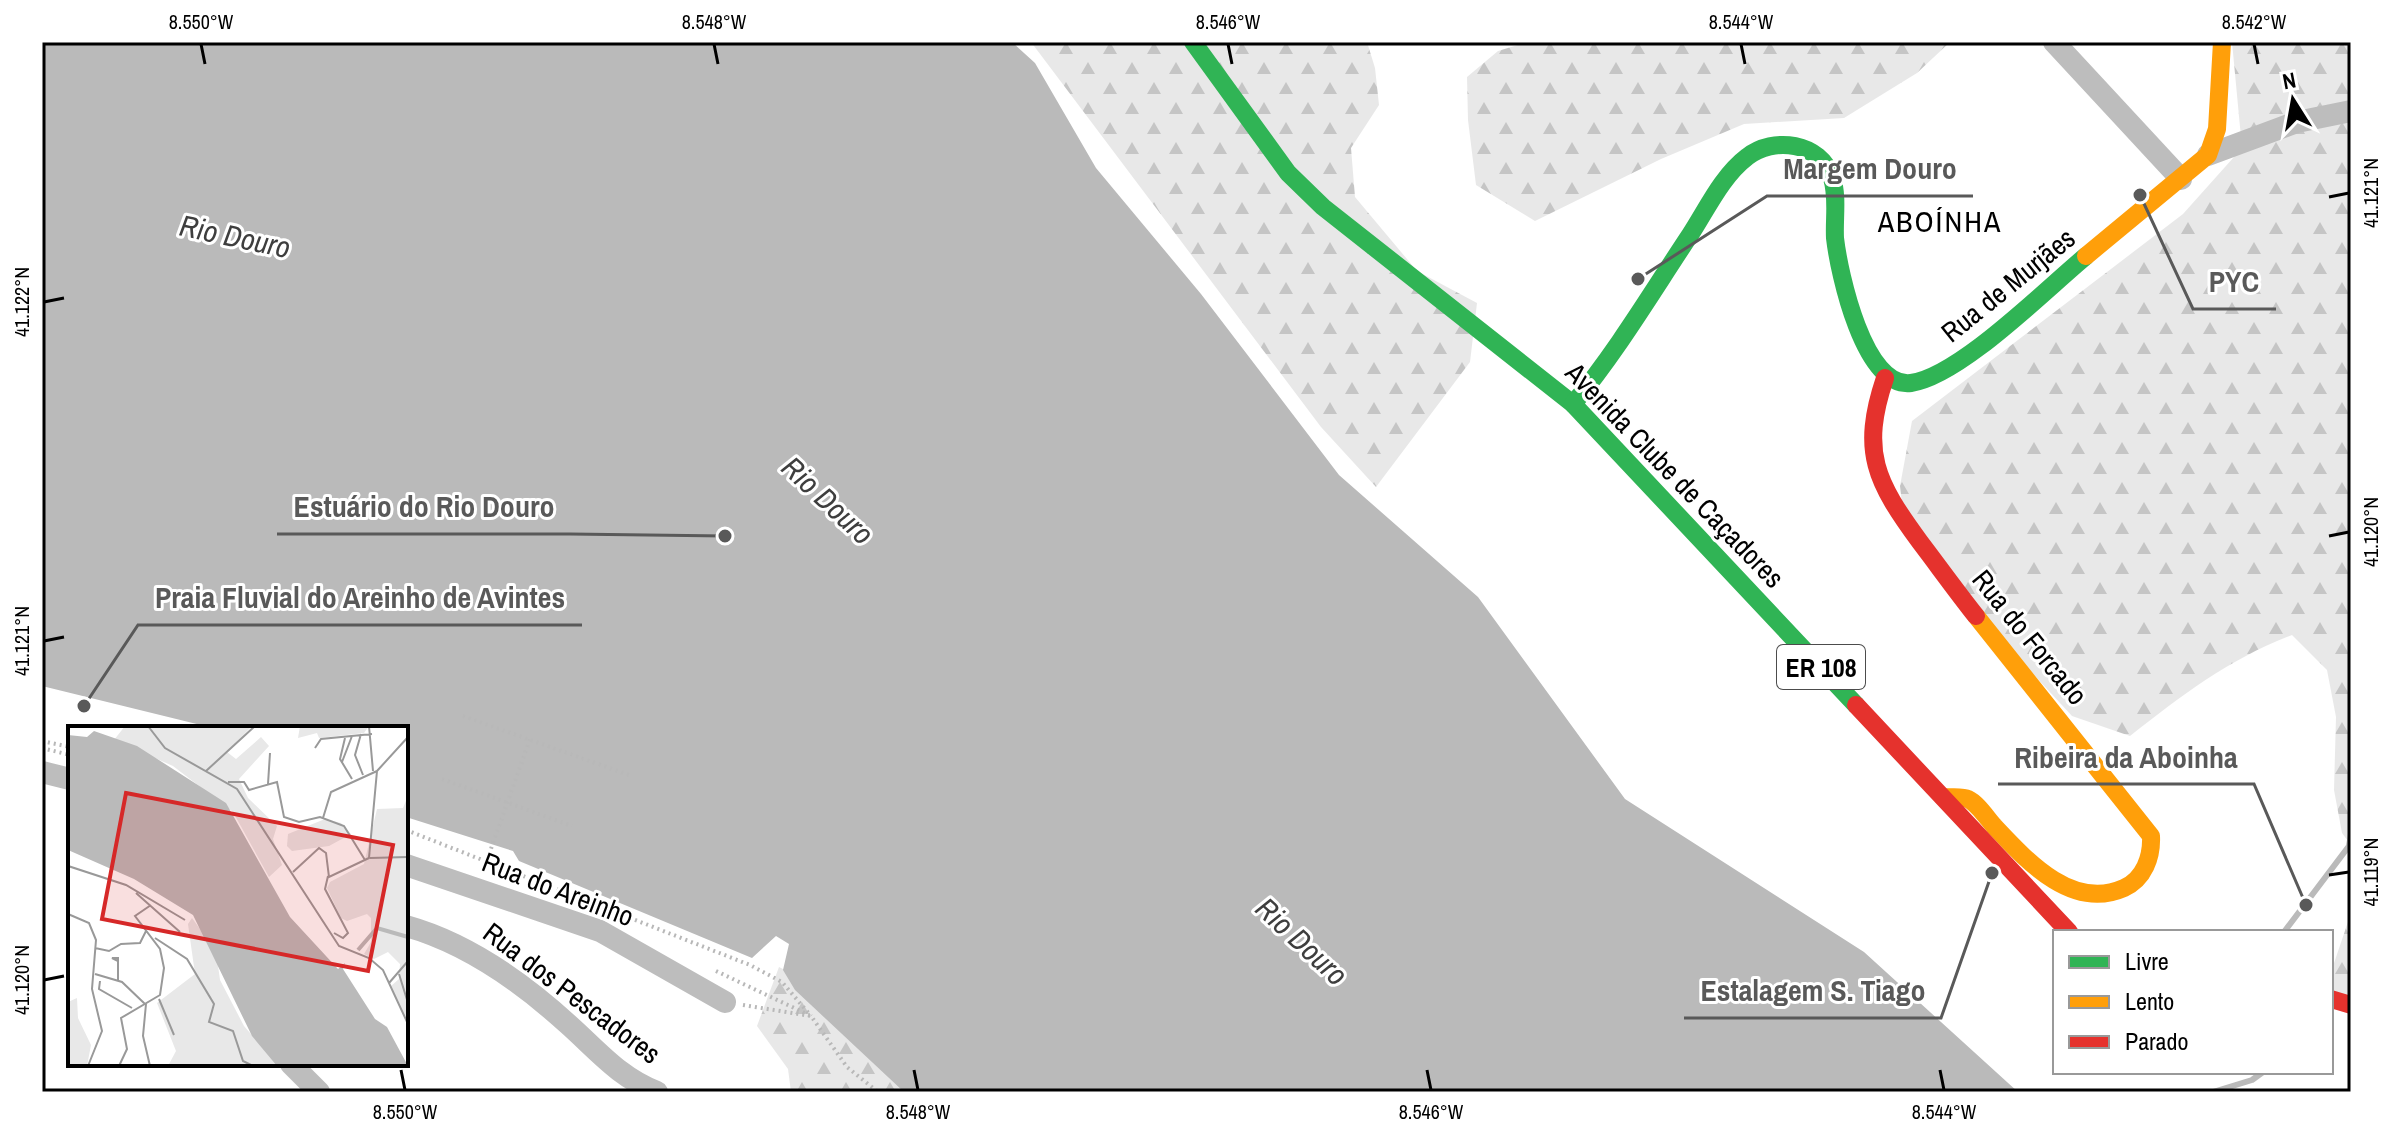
<svg xmlns="http://www.w3.org/2000/svg" width="2393" height="1134" viewBox="0 0 2393 1134" font-family="'Archivo Narrow',sans-serif">
	<style>
		.forest { fill: url(#forest-firs) }
		.water { fill: #bababa }
		.lines { fill: none; stroke-linecap: round; stroke-linejoin: round }
		.stream { stroke: #bababa; stroke-width: 6 }
		.path { stroke: #b8b8b8; stroke-width: 4; stroke-dasharray: 2 4; stroke-linecap: butt }
		.street { stroke: #bdbdbd; stroke-width: 22 }
		.fast { stroke: #30b455; stroke-width: 18 }
		.slow { stroke: #ff9f0a; stroke-width: 18 }
		.jam { stroke: #e5322d; stroke-width: 18 }
		.ticks { fill: none; stroke: #000; stroke-width: 3 }
		.labels { text-anchor: middle; dominant-baseline: central; stroke-width: 6; stroke-linejoin: round; paint-order: stroke }
		.shield { fill: #fff; stroke: #4c4c4c; stroke-width: 2 }
		.shield-label { font-size: 26px; font-weight: bold; fill: #000 }
		.street-label { font-size: 28px; fill: #000; stroke: #fff }
		.neighbourhood-label { font-size: 30px; letter-spacing: 2px; fill: #000; stroke: #fff }
		.water-label { font-size: 30px; font-style: italic; fill: #3e3e3e; stroke: #fff }
		.inset-river { fill: none; stroke: #bababa; stroke-width: 4 }
		.inset-road { fill: none; stroke: #999; stroke-width: 2 }
		.view { fill: #d62828; fill-opacity: 0.15; stroke: #d62828; stroke-width: 4 }
		.inset-edge { fill: none; stroke: #000; stroke-width: 4 }
		.leader { fill: none; stroke: #595959; stroke-width: 3 }
		.callout-dot { fill: #595959; stroke: #fff; stroke-width: 3 }
		.callout-label { font-size: 30px; text-anchor: middle; font-weight: bold; fill: #595959; stroke: #fff; stroke-width: 6; stroke-linejoin: round; paint-order: stroke }
		.neatline { fill: none; stroke: #000; stroke-width: 3 }
		.ticks-label { font-size: 20px; text-anchor: middle; fill: #000 }
	</style>
	<defs>
		<pattern id="forest-firs" width="22" height="20" patternUnits="userSpaceOnUse" patternTransform="scale(2)"><rect width="22" height="20" fill="#e8e8e8"/><path d="M5 1l3.5 6h-7zM16 11l3.5 6h-7z" fill="#c5c5c5"/></pattern>
	</defs>
	<rect width="100%" height="100%" fill="#fff"/>
	<g class="forest">
		<path d="M 1031,42 L 1367,42 L 1375,68 L 1379,105 L 1351,148 L 1355,197 L 1417,271 L 1477,303 L 1470,362 L 1376,487 L 1321,427 Z"/>
		<path d="M 1528,42 L 1950,42 L 1917,73 L 1844,118 L 1744,124 L 1661,159 L 1535,221 L 1476,185 L 1468,120 L 1467,77 L 1498,51 Z"/>
		<path d="M 2232,42 L 2351,42 L 2351,845 L 2342,833 L 2334,790 L 2336,717 L 2327,670 L 2292,635 C 2231,658 2182,695 2130,736 L 2072,716 L 1906,537 L 1900,486 L 1912,421 L 2183,214 L 2242,148 Z"/>
		<path d="M 2351,913 L 2351,998 L 2331,993 L 2331,972 Z"/>
		<path d="M 779,967 L 789,972 L 922,1092 L 791,1092 L 788,1069 L 757,1026 Z"/>
	</g>
	<path class="water" d="M 42,42 L 1012,42 L 1035,63 L 1096,168 L 1201,294 L 1339,475 L 1478,597 L 1625,799 L 1864,952 L 2018,1092 L 904,1092 L 795,990 L 783,970 L 789,944 L 776,936 L 752,958 L 519,861 L 513,851 L 406,817 L 406,728 L 213,728 L 42,686 Z"/>
	<g class="lines">
		<g class="stream">
			<path d="M 2284,932 L 2349,846 L 2351,834"/>
			<path d="M 2213,1092 L 2252,1080 L 2263,1072"/>
		</g>
		<g class="path">
			<path d="M 463,716 L 629,775"/>
			<path d="M 42,741 L 70,747"/>
			<path d="M 42,748 L 70,755"/>
			<path d="M 442,779 L 572,826"/>
			<path d="M 406,830 L 750,965 L 782,982 L 811,1016"/>
			<path d="M 487,860 L 530,739"/>
			<path d="M 716,971 L 809,1015"/>
			<path d="M 743,1005 L 811,1016 L 847,1067 L 878,1092"/>
		</g>
		<g class="street">
			<path d="M 2054,42 L 2181,179"/>
			<path d="M 2208,155 L 2297,122 L 2351,111"/>
			<path d="M 42,772 L 70,779"/>
			<path d="M 406,865 L 600,931 L 725,1002"/>
			<path d="M 406,926 C 467,943 522,982 569,1025 C 598,1051 620,1078 657,1092"/>
			<path d="M 291,1064 L 319,1092"/>
		</g>
		<g class="fast">
			<path d="M 1193,42 L 1288,173 L 1323,207 L 1573,404 L 1856,705"/>
			<path d="M 1573,404 C 1617,351 1652,292 1690,235 C 1707,209 1722,176 1747,157 C 1773,136 1821,142 1832,178 C 1838,197 1834,218 1835,238 C 1839,273 1864,389 1911,383 C 1960,376 2046,289 2086,256"/>
		</g>
		<g class="slow">
			<path d="M 2086,256 L 2208,155 L 2217,129 L 2222,42"/>
			<path d="M 1943,797 C 1950,798 1962,796 1968,799 C 1977,803 1987,818 1994,826 C 2027,861 2072,911 2124,888 C 2144,879 2152,857 2151,836 L 1976,616"/>
		</g>
		<g class="jam">
			<path d="M 1885,378 C 1860,452 1876,482 1920,542 C 1939,567 1957,592 1976,616"/>
			<path d="M 1856,705 L 2069,932"/>
			<path d="M 2331,999 L 2351,1005"/>
		</g>
	</g>
	<path class="ticks" d="M 201,44 L 205,64M 714,44 L 718,64M 1228,44 L 1232,64M 1741,44 L 1745,64M 2254,44 L 2258,64M 2329,197 L 2349,193M 44,302 L 64,298M 2329,536 L 2349,532M 44,641 L 64,637M 2329,875 L 2349,872M 44,980 L 64,976M 401,1070 L 405,1090M 914,1070 L 918,1090M 1427,1070 L 1431,1090M 1940,1070 L 1944,1090"/>
	<g class="labels">
		<rect class="shield" x="1777" y="645" width="88" height="44" rx="6"/>
		<g class="shield-label">
			<text x="1821" y="667">ER 108</text>
		</g>
		<g class="street-label">
			<text transform="translate(2008 285) rotate(-39)">Rua de Murjães</text>
			<text transform="translate(1675 475) rotate(46)">Avenida Clube de Caçadores</text>
			<text transform="translate(2030 637) rotate(51)">Rua do Forcado</text>
			<text transform="translate(558 889) rotate(21)">Rua do Areinho</text>
			<text transform="translate(572 993) rotate(37)">Rua dos Pescadores</text>
		</g>
		<g class="neighbourhood-label">
			<text x="1940" y="221">ABOÍNHA</text>
		</g>
		<g class="water-label">
			<text transform="translate(235 236) rotate(12)">Rio Douro</text>
			<text transform="translate(828 500) rotate(43)">Rio Douro</text>
			<text transform="translate(1302 941) rotate(43)">Rio Douro</text>
		</g>
	</g>
	<g transform="translate(68 726)">
		<rect width="340" height="340" fill="#fff"/>
		<path d="M 57,0 L 184,0 L 159,26 L 168,33 L 193,11 L 201,20 L 171,53 L 180,72 L 209,100 L 205,113 L 214,139 L 201,151 L 165,86 L 105,40 L 46,14 ZM 232,0 L 301,0 L 296,7 L 251,12 L 249,7 L 230,12 ZM 340,70 L 340,288 L 337,291 L 323,260 L 331,253 L 332,238 L 320,226 L 306,233 L 296,228 L 303,216 L 303,192 L 299,188 L 279,195 L 273,192 L 259,162 L 262,156 L 296,138 L 309,83 L 335,82 ZM 257,93 L 273,97 L 283,108 L 261,120 L 224,125 L 219,120 L 220,108 ZM 124,192 L 148,225 L 152,254 L 176,300 L 211,340 L 100,340 L 108,325 L 89,277 L 127,248 L 120,198 ZM 9,272 L 10,292 L 23,319 L 19,340 L 0,340 L 0,276 Z" fill="#e8e8e8"/>
		<path d="M 26,5 L 69,20 L 158,77 L 222,191 L 270,243 L 277,237 L 275,243 L 307,293 L 319,301 L 340,340 L 209,340 L 184,310 L 125,189 L 66,153 L 0,124 L 0,9 L 19,11 Z" fill="#bababa"/>
		<path class="inset-river" d="M 290,224 L 309,202 L 340,211"/>
		<path class="inset-road" d="M 80,0 L 97,22 L 169,63 L 271,220 L 301,232 L 315,244 L 340,298M 301,0 L 305,45M 293,8 L 287,29 L 295,49M 277,12 L 272,33 L 284,53M 247,22 L 253,13 L 304,8M 274,36 L 284,10M 138,45 L 187,0M 160,56 L 176,56 L 181,64 L 209,56 L 216,91 L 231,96 L 252,91 L 276,100 L 297,134M 200,58 L 202,27M 255,92 L 263,66 L 309,45M 302,132 L 340,131M 225,146 L 251,122 L 258,127 L 261,151 L 301,132 L 309,45 L 340,11M 260,150 L 257,163 L 280,207 L 275,212 L 266,207M 0,163 L 0,140 L 58,159 L 117,194M 68,167 L 112,206M 0,188 L 21,197 L 28,214 L 24,263 L 34,305 L 20,340M 87,212 L 119,233 L 146,278 L 141,296 L 165,305 L 175,335 L 185,340M 27,222 L 41,225 L 53,218 L 72,217 L 78,205M 27,248 L 54,256 L 77,278M 331,248 L 340,277M 50,254 L 50,232 L 44,232 L 50,235M 32,255 L 31,263 L 64,282M 321,257 L 340,235M 91,273 L 106,309M 78,278 L 75,310 L 82,340M 51,340 L 59,323 L 53,292 L 92,269 L 96,242 L 92,223 L 67,190 L 83,179"/>
		<path class="view" d="M 58,67 L 325,119 L 300,245 L 34,193 Z"/>
		<rect width="340" height="340" class="inset-edge"/>
	</g>
	<path class="leader" d="M1638 279L1767 196H1973M2140 195L2193 309H2276M725 536L570 534H277M84 706L138 625H582M2306 905L2254 784H1998M1992 873L1941 1018H1684"/>
	<g class="callout-dot">
		<circle cx="1638" cy="279" r="8"/>
		<circle cx="2140" cy="195" r="8"/>
		<circle cx="725" cy="536" r="8"/>
		<circle cx="84" cy="706" r="8"/>
		<circle cx="2306" cy="905" r="8"/>
		<circle cx="1992" cy="873" r="8"/>
	</g>
	<g class="callout-label">
		<text x="1870" y="179">Margem Douro</text>
		<text x="2234" y="292">PYC</text>
		<text x="424" y="517">Estuário do Rio Douro</text>
		<text x="360" y="608">Praia Fluvial do Areinho de Avintes</text>
		<text x="2126" y="768">Ribeira da Aboinha</text>
		<text x="1813" y="1001">Estalagem S. Tiago</text>
	</g>
	<rect width="2393" height="1134" fill="none" stroke="#ffffff" stroke-width="88"/>
	<rect x="2053" y="930" width="280" height="144" fill="#ffffff" stroke="#999999" stroke-width="2"/>
	<rect x="2069" y="956" width="40" height="12" fill="#30b455" stroke="#999999" stroke-width="2"/>
	<text x="2125" y="970" font-size="24" fill="#000000">Livre</text>
	<rect x="2069" y="996" width="40" height="12" fill="#ff9f0a" stroke="#999999" stroke-width="2"/>
	<text x="2125" y="1010" font-size="24" fill="#000000">Lento</text>
	<rect x="2069" y="1036" width="40" height="12" fill="#e5322d" stroke="#999999" stroke-width="2"/>
	<text x="2125" y="1050" font-size="24" fill="#000000">Parado</text>
	<g transform="translate(2293 100) rotate(349)" stroke="#ffffff" stroke-width="6" paint-order="stroke">
	<path d="M0-6L14 30L0 20L-14 30Z" fill="#000000"/>
	<text y="-12" font-size="22" font-weight="bold" text-anchor="middle" fill="#000000">N</text>
	</g>
	<rect x="44" y="44" width="2305" height="1046" class="neatline"/>
	<g class="ticks-label">
		<text x="201" y="29">8.550°W</text>
		<text x="714" y="29">8.548°W</text>
		<text x="1228" y="29">8.546°W</text>
		<text x="1741" y="29">8.544°W</text>
		<text x="2254" y="29">8.542°W</text>
		<text transform="translate(2371 193) rotate(-90)" y="7">41.121°N</text>
		<text transform="translate(22 302) rotate(-90)" y="7">41.122°N</text>
		<text transform="translate(2371 532) rotate(-90)" y="7">41.120°N</text>
		<text transform="translate(22 641) rotate(-90)" y="7">41.121°N</text>
		<text transform="translate(2371 872) rotate(-90)" y="7">41.119°N</text>
		<text transform="translate(22 980) rotate(-90)" y="7">41.120°N</text>
		<text x="405" y="1119">8.550°W</text>
		<text x="918" y="1119">8.548°W</text>
		<text x="1431" y="1119">8.546°W</text>
		<text x="1944" y="1119">8.544°W</text>
	</g>
</svg>
